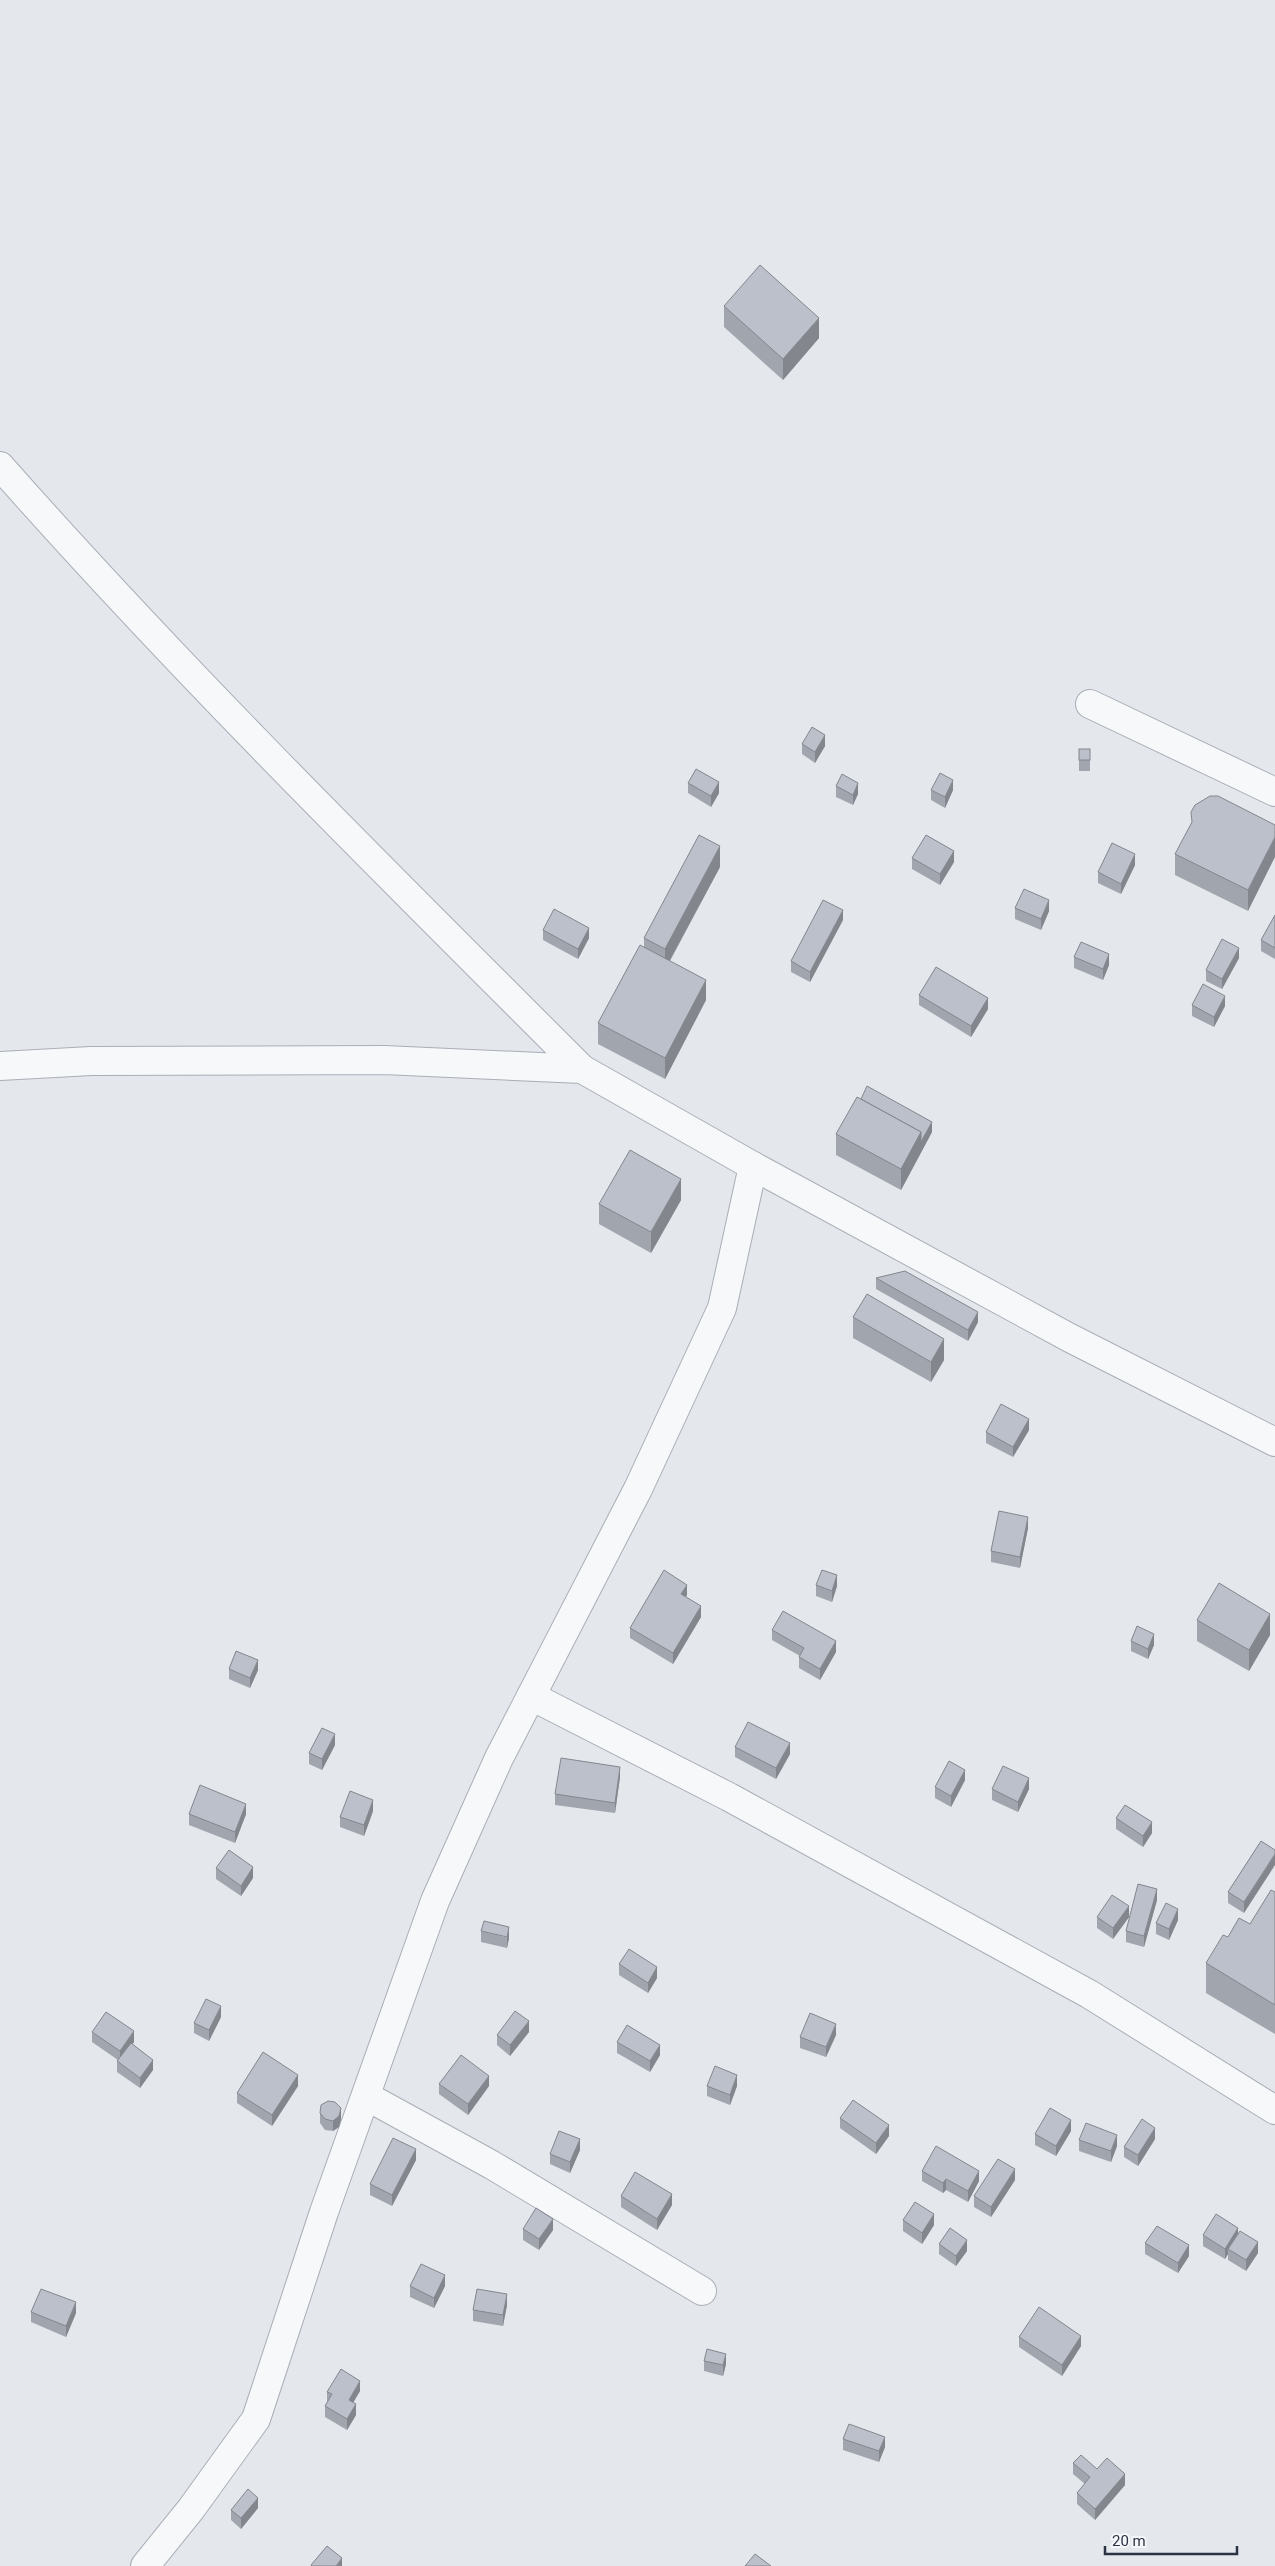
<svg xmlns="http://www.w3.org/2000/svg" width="1275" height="2566" viewBox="0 0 1275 2566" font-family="Roboto,sans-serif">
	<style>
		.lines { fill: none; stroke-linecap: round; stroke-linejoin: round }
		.street-casing { stroke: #a9aeb7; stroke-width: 30 }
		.street { stroke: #f7f8fa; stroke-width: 28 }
		.wall { fill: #a1a5ae }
		.shaded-wall { fill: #83868d }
		.building { fill: #bbc0ca; stroke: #83868d }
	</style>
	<rect width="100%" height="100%" fill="#e4e7ec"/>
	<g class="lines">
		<g class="street-casing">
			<g id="street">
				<path d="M 0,466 C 185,675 384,871 582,1069"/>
				<path d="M 1090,704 L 1275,792"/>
				<path d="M 0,1066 L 91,1061 L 384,1060 L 582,1069 L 753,1166 L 1070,1338 L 1275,1442"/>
				<path d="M 531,1696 L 729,1797 L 1089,1994 L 1275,2110"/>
				<path d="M 366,2096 L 492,2165 L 702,2291"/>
				<path d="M 145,2566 L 191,2509 L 256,2419 L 324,2212 L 435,1901 L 499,1758 L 638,1489 L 722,1308 L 753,1166"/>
			</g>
		</g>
		<use href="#street" class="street"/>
	</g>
	<g class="wall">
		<path d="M 724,306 L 819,338 L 783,380 L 724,327 Z"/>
		<path d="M 802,744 L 825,746 L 815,763 L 802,754 Z"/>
		<rect x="1079" y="749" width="11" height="22"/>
		<path d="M 688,783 L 719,793 L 711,807 L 688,793 Z"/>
		<path d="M 836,786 L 858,794 L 853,805 L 836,797 Z"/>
		<path d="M 931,790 L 953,790 L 945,808 L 931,800 Z"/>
		<path d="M 1275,825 L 1248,911 L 1175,875 L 1175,854 Z"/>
		<path d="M 912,858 L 954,862 L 940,885 L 912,869 Z"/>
		<path d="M 1135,865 L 1121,894 L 1098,883 L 1098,872 Z"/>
		<path d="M 720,867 L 670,961 L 706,1000 L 665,1079 L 598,1044 L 598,1023 L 644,947 L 644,938 Z"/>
		<path d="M 1015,908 L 1049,911 L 1041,930 L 1015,919 Z"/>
		<path d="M 1275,915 L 1275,959 L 1261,951 L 1261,940 Z"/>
		<path d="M 843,920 L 810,982 L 791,972 L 791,961 Z"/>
		<path d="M 543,930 L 589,938 L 578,959 L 543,940 Z"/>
		<path d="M 1074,957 L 1109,965 L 1103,980 L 1074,968 Z"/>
		<path d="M 1239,958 L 1222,989 L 1206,981 L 1206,970 Z"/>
		<path d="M 919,995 L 988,1009 L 971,1037 L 919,1005 Z"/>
		<path d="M 1192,1005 L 1225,1006 L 1214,1027 L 1192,1016 Z"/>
		<path d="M 932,1132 L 901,1190 L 836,1155 L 836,1134 Z"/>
		<path d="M 681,1200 L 651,1253 L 599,1224 L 599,1204 Z"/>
		<path d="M 876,1278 L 978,1322 L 968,1341 L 876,1289 Z"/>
		<path d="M 853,1317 L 944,1360 L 931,1382 L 853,1338 Z"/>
		<path d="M 1029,1430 L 1013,1457 L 986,1443 L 986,1432 Z"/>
		<path d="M 1028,1528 L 1020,1568 L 991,1562 L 991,1551 Z"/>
		<path d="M 816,1585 L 837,1586 L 832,1602 L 816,1596 Z"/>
		<path d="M 687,1595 L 686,1597 L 701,1617 L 673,1664 L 630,1638 L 630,1628 Z"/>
		<path d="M 1197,1620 L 1270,1635 L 1249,1671 L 1197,1641 Z"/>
		<path d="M 772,1630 L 836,1652 L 820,1680 L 799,1668 L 799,1657 L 800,1656 L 772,1640 Z"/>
		<path d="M 1131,1641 L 1154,1645 L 1148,1659 L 1131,1651 Z"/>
		<path d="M 229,1669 L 258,1670 L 250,1688 L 229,1679 Z"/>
		<path d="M 335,1745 L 322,1770 L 309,1764 L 309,1753 Z"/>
		<path d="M 735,1747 L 790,1754 L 776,1779 L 735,1757 Z"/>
		<path d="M 620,1777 L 615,1813 L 555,1805 L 555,1794 Z"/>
		<path d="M 965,1780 L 951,1807 L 935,1798 L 935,1787 Z"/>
		<path d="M 992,1789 L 1029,1789 L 1018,1812 L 992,1800 Z"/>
		<path d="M 373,1811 L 364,1836 L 340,1827 L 340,1817 Z"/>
		<path d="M 189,1814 L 246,1814 L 235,1843 L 189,1825 Z"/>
		<path d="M 1116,1818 L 1152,1833 L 1143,1847 L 1116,1829 Z"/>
		<path d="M 1261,1841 L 1244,1913 L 1228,1903 L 1228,1892 Z"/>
		<path d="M 216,1868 L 253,1878 L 241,1896 L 216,1879 Z"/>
		<path d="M 1275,1892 L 1275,2034 L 1206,1993 L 1206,1963 L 1228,1937 L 1250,1924 Z"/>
		<path d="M 1157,1900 L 1144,1947 L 1126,1942 L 1126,1931 Z"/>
		<path d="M 1097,1917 L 1129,1917 L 1113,1939 L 1097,1928 Z"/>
		<path d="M 1178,1920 L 1169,1940 L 1156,1934 L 1156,1923 Z"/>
		<path d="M 481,1931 L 509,1938 L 507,1948 L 481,1942 Z"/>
		<path d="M 619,1964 L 657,1978 L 648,1993 L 619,1975 Z"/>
		<path d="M 221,2017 L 209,2041 L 194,2033 L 194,2023 Z"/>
		<path d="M 92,2032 L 134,2042 L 132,2044 L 153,2070 L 140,2088 L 117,2072 L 117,2061 L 118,2060 L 92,2042 Z"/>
		<path d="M 529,2032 L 510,2056 L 497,2045 L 497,2035 Z"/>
		<path d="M 836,2035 L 826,2057 L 800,2048 L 800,2037 Z"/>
		<path d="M 617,2042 L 660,2055 L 650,2072 L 617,2053 Z"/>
		<path d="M 439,2084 L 489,2086 L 468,2115 L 439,2094 Z"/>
		<path d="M 298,2086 L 272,2126 L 237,2103 L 237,2093 Z"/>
		<path d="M 707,2086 L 737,2086 L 730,2105 L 707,2096 Z"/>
		<path d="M 320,2113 L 341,2119 L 339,2127 L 333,2131 L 325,2130 L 320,2123 Z"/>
		<path d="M 840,2118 L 889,2136 L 876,2154 L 840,2128 Z"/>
		<path d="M 1071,2131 L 1056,2156 L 1035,2145 L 1035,2134 Z"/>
		<path d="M 1155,2139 L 1138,2166 L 1124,2157 L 1124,2147 Z"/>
		<path d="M 1079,2140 L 1117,2146 L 1111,2162 L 1079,2151 Z"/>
		<path d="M 580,2150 L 570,2173 L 550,2164 L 550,2154 Z"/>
		<path d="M 416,2160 L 392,2206 L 370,2195 L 370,2184 Z"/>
		<path d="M 922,2171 L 979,2181 L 968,2202 L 946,2190 L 943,2193 L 922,2181 Z"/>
		<path d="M 1015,2180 L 991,2217 L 974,2207 L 974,2196 Z"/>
		<path d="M 621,2196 L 672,2205 L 657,2230 L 621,2207 Z"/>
		<path d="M 903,2220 L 934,2225 L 922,2244 L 903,2231 Z"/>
		<path d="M 523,2229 L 553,2230 L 539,2250 L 523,2240 Z"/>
		<path d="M 1238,2234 L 1258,2253 L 1246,2271 L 1228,2260 L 1228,2254 L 1225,2259 L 1203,2246 L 1203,2235 Z"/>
		<path d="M 1145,2243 L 1189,2256 L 1178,2273 L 1145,2254 Z"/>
		<path d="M 939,2244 L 967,2251 L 956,2266 L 939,2254 Z"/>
		<path d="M 410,2286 L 445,2286 L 434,2308 L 410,2297 Z"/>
		<path d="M 507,2305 L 503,2326 L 473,2321 L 473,2310 Z"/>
		<path d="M 31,2312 L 76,2313 L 66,2337 L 31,2322 Z"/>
		<path d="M 1019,2337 L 1081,2346 L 1062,2376 L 1019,2347 Z"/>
		<path d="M 704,2361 L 726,2364 L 723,2376 L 704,2371 Z"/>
		<path d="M 360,2391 L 353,2402 L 356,2415 L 347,2430 L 325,2417 L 325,2406 L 327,2403 L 327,2392 Z"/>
		<path d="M 843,2439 L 885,2447 L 879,2462 L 843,2450 Z"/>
		<path d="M 1073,2463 L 1125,2485 L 1095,2520 L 1077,2504 L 1077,2493 L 1085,2484 L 1073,2474 Z"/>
		<path d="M 258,2508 L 241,2529 L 231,2520 L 231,2510 Z"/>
	</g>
	<g class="shaded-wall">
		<path d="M 819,318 L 819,338 L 783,380 L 783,359 Z"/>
		<path d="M 825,735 L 825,746 L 815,763 L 815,752 Z"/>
		<path d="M 953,780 L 953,790 L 945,808 L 945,797 Z"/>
		<path d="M 719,782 L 719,793 L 711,807 L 711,796 Z"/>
		<path d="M 858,783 L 858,794 L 853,805 L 853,795 Z"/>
		<path d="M 1275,837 L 1275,857 L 1248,911 L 1248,890 Z"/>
		<path d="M 720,846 L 720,867 L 665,969 L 665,949 Z"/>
		<path d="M 954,851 L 954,862 L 940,885 L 940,874 Z"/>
		<path d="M 1135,854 L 1135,865 L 1121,894 L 1121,884 Z"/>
		<path d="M 1049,900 L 1049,911 L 1041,930 L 1041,919 Z"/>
		<path d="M 843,910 L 843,920 L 810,982 L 810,972 Z"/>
		<path d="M 589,928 L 589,938 L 578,959 L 578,949 Z"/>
		<path d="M 1239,948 L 1239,958 L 1222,989 L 1222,979 Z"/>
		<path d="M 1109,954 L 1109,965 L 1103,980 L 1103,969 Z"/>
		<path d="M 706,980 L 706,1000 L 665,1079 L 665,1058 Z"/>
		<path d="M 1225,996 L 1225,1006 L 1214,1027 L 1214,1017 Z"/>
		<path d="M 988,998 L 988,1009 L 971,1037 L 971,1026 Z"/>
		<path d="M 932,1122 L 932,1132 L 901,1190 L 901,1169 L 921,1132 Z"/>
		<path d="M 681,1179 L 681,1200 L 651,1253 L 651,1232 Z"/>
		<path d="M 978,1312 L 978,1322 L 968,1341 L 968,1330 Z"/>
		<path d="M 944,1339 L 944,1360 L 931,1382 L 931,1362 Z"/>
		<path d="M 1029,1419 L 1029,1430 L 1013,1457 L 1013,1447 Z"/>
		<path d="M 1028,1517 L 1028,1528 L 1020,1568 L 1020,1557 Z"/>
		<path d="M 837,1575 L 837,1586 L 832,1602 L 832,1591 Z"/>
		<path d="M 687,1585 L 687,1595 L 681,1605 L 681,1594 Z"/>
		<path d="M 701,1606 L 701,1617 L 673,1664 L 673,1653 Z"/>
		<path d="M 1270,1614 L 1270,1635 L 1249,1671 L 1249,1650 Z"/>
		<path d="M 1154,1634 L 1154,1645 L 1148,1659 L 1148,1649 Z"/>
		<path d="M 836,1641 L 836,1652 L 820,1680 L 820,1669 Z"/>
		<path d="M 258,1660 L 258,1670 L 250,1688 L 250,1678 Z"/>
		<path d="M 335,1734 L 335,1745 L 322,1770 L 322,1759 Z"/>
		<path d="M 790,1743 L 790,1754 L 776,1779 L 776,1768 Z"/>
		<path d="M 620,1767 L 620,1777 L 615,1813 L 615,1803 Z"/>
		<path d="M 965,1770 L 965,1780 L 951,1807 L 951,1796 Z"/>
		<path d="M 1029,1778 L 1029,1789 L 1018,1812 L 1018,1802 Z"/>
		<path d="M 373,1800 L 373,1811 L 364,1836 L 364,1825 Z"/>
		<path d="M 246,1804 L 246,1814 L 235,1843 L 235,1832 Z"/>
		<path d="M 1152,1822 L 1152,1833 L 1143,1847 L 1143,1836 Z"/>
		<path d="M 1275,1854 L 1275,1865 L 1244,1913 L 1244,1902 Z"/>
		<path d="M 253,1867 L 253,1878 L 241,1896 L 241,1886 Z"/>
		<path d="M 1157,1889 L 1157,1900 L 1144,1947 L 1144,1936 Z"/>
		<path d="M 1129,1906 L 1129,1917 L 1113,1939 L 1113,1928 Z"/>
		<path d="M 1178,1909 L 1178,1920 L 1169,1940 L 1169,1929 Z"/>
		<path d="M 509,1927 L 509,1938 L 507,1948 L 507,1937 Z"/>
		<path d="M 657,1967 L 657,1978 L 648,1993 L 648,1983 Z"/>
		<path d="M 221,2006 L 221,2017 L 209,2041 L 209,2030 Z"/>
		<path d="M 529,2021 L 529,2032 L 510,2056 L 510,2045 Z"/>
		<path d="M 836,2024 L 836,2035 L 826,2057 L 826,2047 Z"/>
		<path d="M 134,2031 L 134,2042 L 120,2062 L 120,2051 Z"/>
		<path d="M 660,2045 L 660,2055 L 650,2072 L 650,2061 Z"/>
		<path d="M 153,2060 L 153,2070 L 140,2088 L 140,2078 Z"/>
		<path d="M 298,2075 L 298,2086 L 272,2126 L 272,2115 Z"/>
		<path d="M 737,2075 L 737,2086 L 730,2105 L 730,2095 Z"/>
		<path d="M 489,2076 L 489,2086 L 468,2115 L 468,2104 Z"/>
		<path d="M 341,2108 L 341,2119 L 339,2127 L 333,2131 L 333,2121 Z"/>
		<path d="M 1071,2120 L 1071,2131 L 1056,2156 L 1056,2146 Z"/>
		<path d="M 889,2125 L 889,2136 L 876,2154 L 876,2143 Z"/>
		<path d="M 1155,2128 L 1155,2139 L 1138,2166 L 1138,2155 Z"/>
		<path d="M 1117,2135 L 1117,2146 L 1111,2162 L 1111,2151 Z"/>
		<path d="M 580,2139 L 580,2150 L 570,2173 L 570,2162 Z"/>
		<path d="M 416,2149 L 416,2160 L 392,2206 L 392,2195 Z"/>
		<path d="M 1015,2169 L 1015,2180 L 991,2217 L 991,2207 Z"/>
		<path d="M 979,2171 L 979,2181 L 968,2202 L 968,2191 Z"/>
		<path d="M 946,2179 L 946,2190 L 943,2193 L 943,2183 Z"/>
		<path d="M 672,2194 L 672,2205 L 657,2230 L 657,2219 Z"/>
		<path d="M 934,2214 L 934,2225 L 922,2244 L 922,2233 Z"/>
		<path d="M 553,2219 L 553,2230 L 539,2250 L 539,2239 Z"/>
		<path d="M 1238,2228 L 1238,2239 L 1228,2249 L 1228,2254 L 1225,2259 L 1225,2249 Z"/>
		<path d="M 967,2240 L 967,2251 L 956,2266 L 956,2256 Z"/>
		<path d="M 1258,2242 L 1258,2253 L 1246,2271 L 1246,2260 Z"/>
		<path d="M 1189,2245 L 1189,2256 L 1178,2273 L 1178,2263 Z"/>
		<path d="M 445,2275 L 445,2286 L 434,2308 L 434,2298 Z"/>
		<path d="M 507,2294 L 507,2305 L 503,2326 L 503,2315 Z"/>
		<path d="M 76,2302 L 76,2313 L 66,2337 L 66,2326 Z"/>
		<path d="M 1081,2336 L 1081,2346 L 1062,2376 L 1062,2365 Z"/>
		<path d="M 726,2354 L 726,2364 L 723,2376 L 723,2365 Z"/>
		<path d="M 360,2381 L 360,2391 L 349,2410 L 349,2400 Z"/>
		<path d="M 356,2404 L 356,2415 L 347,2430 L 347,2419 Z"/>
		<path d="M 885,2437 L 885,2447 L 879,2462 L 879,2451 Z"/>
		<path d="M 1125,2474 L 1125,2485 L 1095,2520 L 1095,2509 Z"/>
		<path d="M 258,2498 L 258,2508 L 241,2529 L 241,2518 Z"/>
		<path d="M 342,2558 L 342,2566 L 336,2566 Z"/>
	</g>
	<g class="building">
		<path d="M 760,265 L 819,318 L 783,359 L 724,306 Z"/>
		<path d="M 812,727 L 825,735 L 815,752 L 802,744 Z"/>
		<rect x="1079" y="749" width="11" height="11"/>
		<path d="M 696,769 L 719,782 L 711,796 L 688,783 Z"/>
		<path d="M 940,773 L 953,780 L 945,797 L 931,790 Z"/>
		<path d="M 842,774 L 858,783 L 853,795 L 836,786 Z"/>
		<path d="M 1210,796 L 1218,796 L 1275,825 L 1275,837 L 1248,890 L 1175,854 L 1192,822 L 1191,812 L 1195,805 Z"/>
		<path d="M 699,835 L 720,846 L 665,949 L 644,938 Z"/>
		<path d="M 926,835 L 954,851 L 940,874 L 912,858 Z"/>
		<path d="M 1112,843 L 1135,854 L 1121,884 L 1098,872 Z"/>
		<path d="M 1024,889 L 1049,900 L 1041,919 L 1015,908 Z"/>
		<path d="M 823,900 L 843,910 L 810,972 L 791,961 Z"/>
		<path d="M 554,909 L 589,928 L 578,949 L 543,930 Z"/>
		<path d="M 1275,915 L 1275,948 L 1261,940 Z"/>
		<path d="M 1222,939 L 1239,948 L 1222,979 L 1206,970 Z"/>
		<path d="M 1081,942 L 1109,954 L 1103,969 L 1074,957 Z"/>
		<path d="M 640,945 L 706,980 L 665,1058 L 598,1023 Z"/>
		<path d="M 936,967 L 988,998 L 971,1026 L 919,995 Z"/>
		<path d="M 1203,984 L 1225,996 L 1214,1017 L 1192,1005 Z"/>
		<path d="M 867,1086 L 932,1122 L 921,1142 L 921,1132 L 861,1099 Z"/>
		<path d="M 857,1097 L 921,1132 L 901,1169 L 836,1134 Z"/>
		<path d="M 630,1150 L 681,1179 L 651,1232 L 599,1204 Z"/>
		<path d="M 905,1271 L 978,1312 L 968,1330 L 876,1278 Z"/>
		<path d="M 867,1294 L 944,1339 L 931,1362 L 853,1317 Z"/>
		<path d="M 1001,1404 L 1029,1419 L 1013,1447 L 986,1432 Z"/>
		<path d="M 999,1511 L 1028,1517 L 1020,1557 L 991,1551 Z"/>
		<path d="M 664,1570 L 687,1585 L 681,1594 L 701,1606 L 673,1653 L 630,1628 Z"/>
		<path d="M 822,1570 L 837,1575 L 832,1591 L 816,1585 Z"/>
		<path d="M 1219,1583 L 1270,1614 L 1249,1650 L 1197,1620 Z"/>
		<path d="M 783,1611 L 836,1641 L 820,1669 L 799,1657 L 804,1648 L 772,1630 Z"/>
		<path d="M 1137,1626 L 1154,1634 L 1148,1649 L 1131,1641 Z"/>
		<path d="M 236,1651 L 258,1660 L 250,1678 L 229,1669 Z"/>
		<path d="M 748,1722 L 790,1743 L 776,1768 L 735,1747 Z"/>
		<path d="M 322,1728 L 335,1734 L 322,1759 L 309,1753 Z"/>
		<path d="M 561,1758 L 620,1767 L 615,1803 L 555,1794 Z"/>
		<path d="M 949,1761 L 965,1770 L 951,1796 L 935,1787 Z"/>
		<path d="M 1003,1766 L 1029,1778 L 1018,1802 L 992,1789 Z"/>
		<path d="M 200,1785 L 246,1804 L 235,1832 L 189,1814 Z"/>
		<path d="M 350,1791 L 373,1800 L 364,1825 L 340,1817 Z"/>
		<path d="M 1125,1805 L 1152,1822 L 1143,1836 L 1116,1818 Z"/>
		<path d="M 1261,1841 L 1275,1850 L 1275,1854 L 1244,1902 L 1228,1892 Z"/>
		<path d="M 229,1850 L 253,1867 L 241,1886 L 216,1868 Z"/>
		<path d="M 1138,1884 L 1157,1889 L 1144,1936 L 1126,1931 Z"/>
		<path d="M 1271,1890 L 1275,1892 L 1275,2005 L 1206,1963 L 1223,1935 L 1228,1937 L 1239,1918 L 1250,1924 Z"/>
		<path d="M 1112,1895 L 1129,1906 L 1113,1928 L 1097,1917 Z"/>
		<path d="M 1166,1903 L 1178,1909 L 1169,1929 L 1156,1923 Z"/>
		<path d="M 484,1921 L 509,1927 L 507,1937 L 481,1931 Z"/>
		<path d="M 629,1949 L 657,1967 L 648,1983 L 619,1964 Z"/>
		<path d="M 206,1999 L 221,2006 L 209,2030 L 194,2023 Z"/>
		<path d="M 515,2011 L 529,2021 L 510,2045 L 497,2035 Z"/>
		<path d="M 106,2012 L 134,2031 L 120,2051 L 92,2032 Z"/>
		<path d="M 810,2013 L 836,2024 L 826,2047 L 800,2037 Z"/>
		<path d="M 627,2025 L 660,2045 L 650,2061 L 617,2042 Z"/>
		<path d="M 131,2043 L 153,2060 L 140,2078 L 117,2061 Z"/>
		<path d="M 263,2052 L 298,2075 L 272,2115 L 237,2093 Z"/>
		<path d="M 461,2055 L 489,2076 L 468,2104 L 439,2084 Z"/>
		<path d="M 715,2066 L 737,2075 L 730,2095 L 707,2086 Z"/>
		<path d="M 853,2100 L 889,2125 L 876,2143 L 840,2118 Z"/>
		<path d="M 328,2101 L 335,2102 L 341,2108 L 339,2116 L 333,2121 L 325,2119 L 320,2113 L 321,2105 Z"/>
		<path d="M 1050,2108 L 1071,2120 L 1056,2146 L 1035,2134 Z"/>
		<path d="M 1142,2119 L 1155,2128 L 1138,2155 L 1124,2147 Z"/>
		<path d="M 1086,2123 L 1117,2135 L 1111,2151 L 1079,2140 Z"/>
		<path d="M 559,2131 L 580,2139 L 570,2162 L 550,2154 Z"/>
		<path d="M 393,2138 L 416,2149 L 392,2195 L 370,2184 Z"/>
		<path d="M 936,2146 L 979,2171 L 968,2191 L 946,2179 L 943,2183 L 922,2171 Z"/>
		<path d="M 998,2159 L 1015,2169 L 991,2207 L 974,2196 Z"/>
		<path d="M 635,2172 L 672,2194 L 657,2219 L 621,2196 Z"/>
		<path d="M 915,2202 L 934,2214 L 922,2233 L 903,2220 Z"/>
		<path d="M 536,2208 L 553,2219 L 539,2239 L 523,2229 Z"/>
		<path d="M 1216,2214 L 1238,2228 L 1225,2249 L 1203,2235 Z"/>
		<path d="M 1157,2226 L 1189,2245 L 1178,2263 L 1145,2243 Z"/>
		<path d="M 950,2228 L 967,2240 L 956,2256 L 939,2244 Z"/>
		<path d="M 1240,2231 L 1258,2242 L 1246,2260 L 1228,2249 Z"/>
		<path d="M 421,2264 L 445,2275 L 434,2298 L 410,2286 Z"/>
		<path d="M 41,2289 L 76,2302 L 66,2326 L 31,2312 Z"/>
		<path d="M 477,2289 L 507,2294 L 503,2315 L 473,2310 Z"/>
		<path d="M 1039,2307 L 1081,2336 L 1062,2365 L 1019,2337 Z"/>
		<path d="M 707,2349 L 726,2354 L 723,2365 L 704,2361 Z"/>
		<path d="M 341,2369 L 360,2381 L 349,2400 L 356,2404 L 347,2419 L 325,2406 L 332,2394 L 327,2392 Z"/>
		<path d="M 849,2424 L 885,2437 L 879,2451 L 843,2439 Z"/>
		<path d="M 1081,2455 L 1097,2469 L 1107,2458 L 1125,2474 L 1095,2509 L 1077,2493 L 1090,2477 L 1073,2463 Z"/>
		<path d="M 248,2489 L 258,2498 L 241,2518 L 231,2510 Z"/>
		<path d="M 327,2546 L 342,2558 L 336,2566 L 312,2566 L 311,2565 Z"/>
		<path d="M 755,2554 L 771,2566 L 745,2566 Z"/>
	</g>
	<path d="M1105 2546v8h132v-8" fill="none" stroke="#2b3445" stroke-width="2.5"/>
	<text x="1112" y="2546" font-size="15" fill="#2b3445" stroke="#f4f6f9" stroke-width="4" paint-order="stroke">20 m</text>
</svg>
